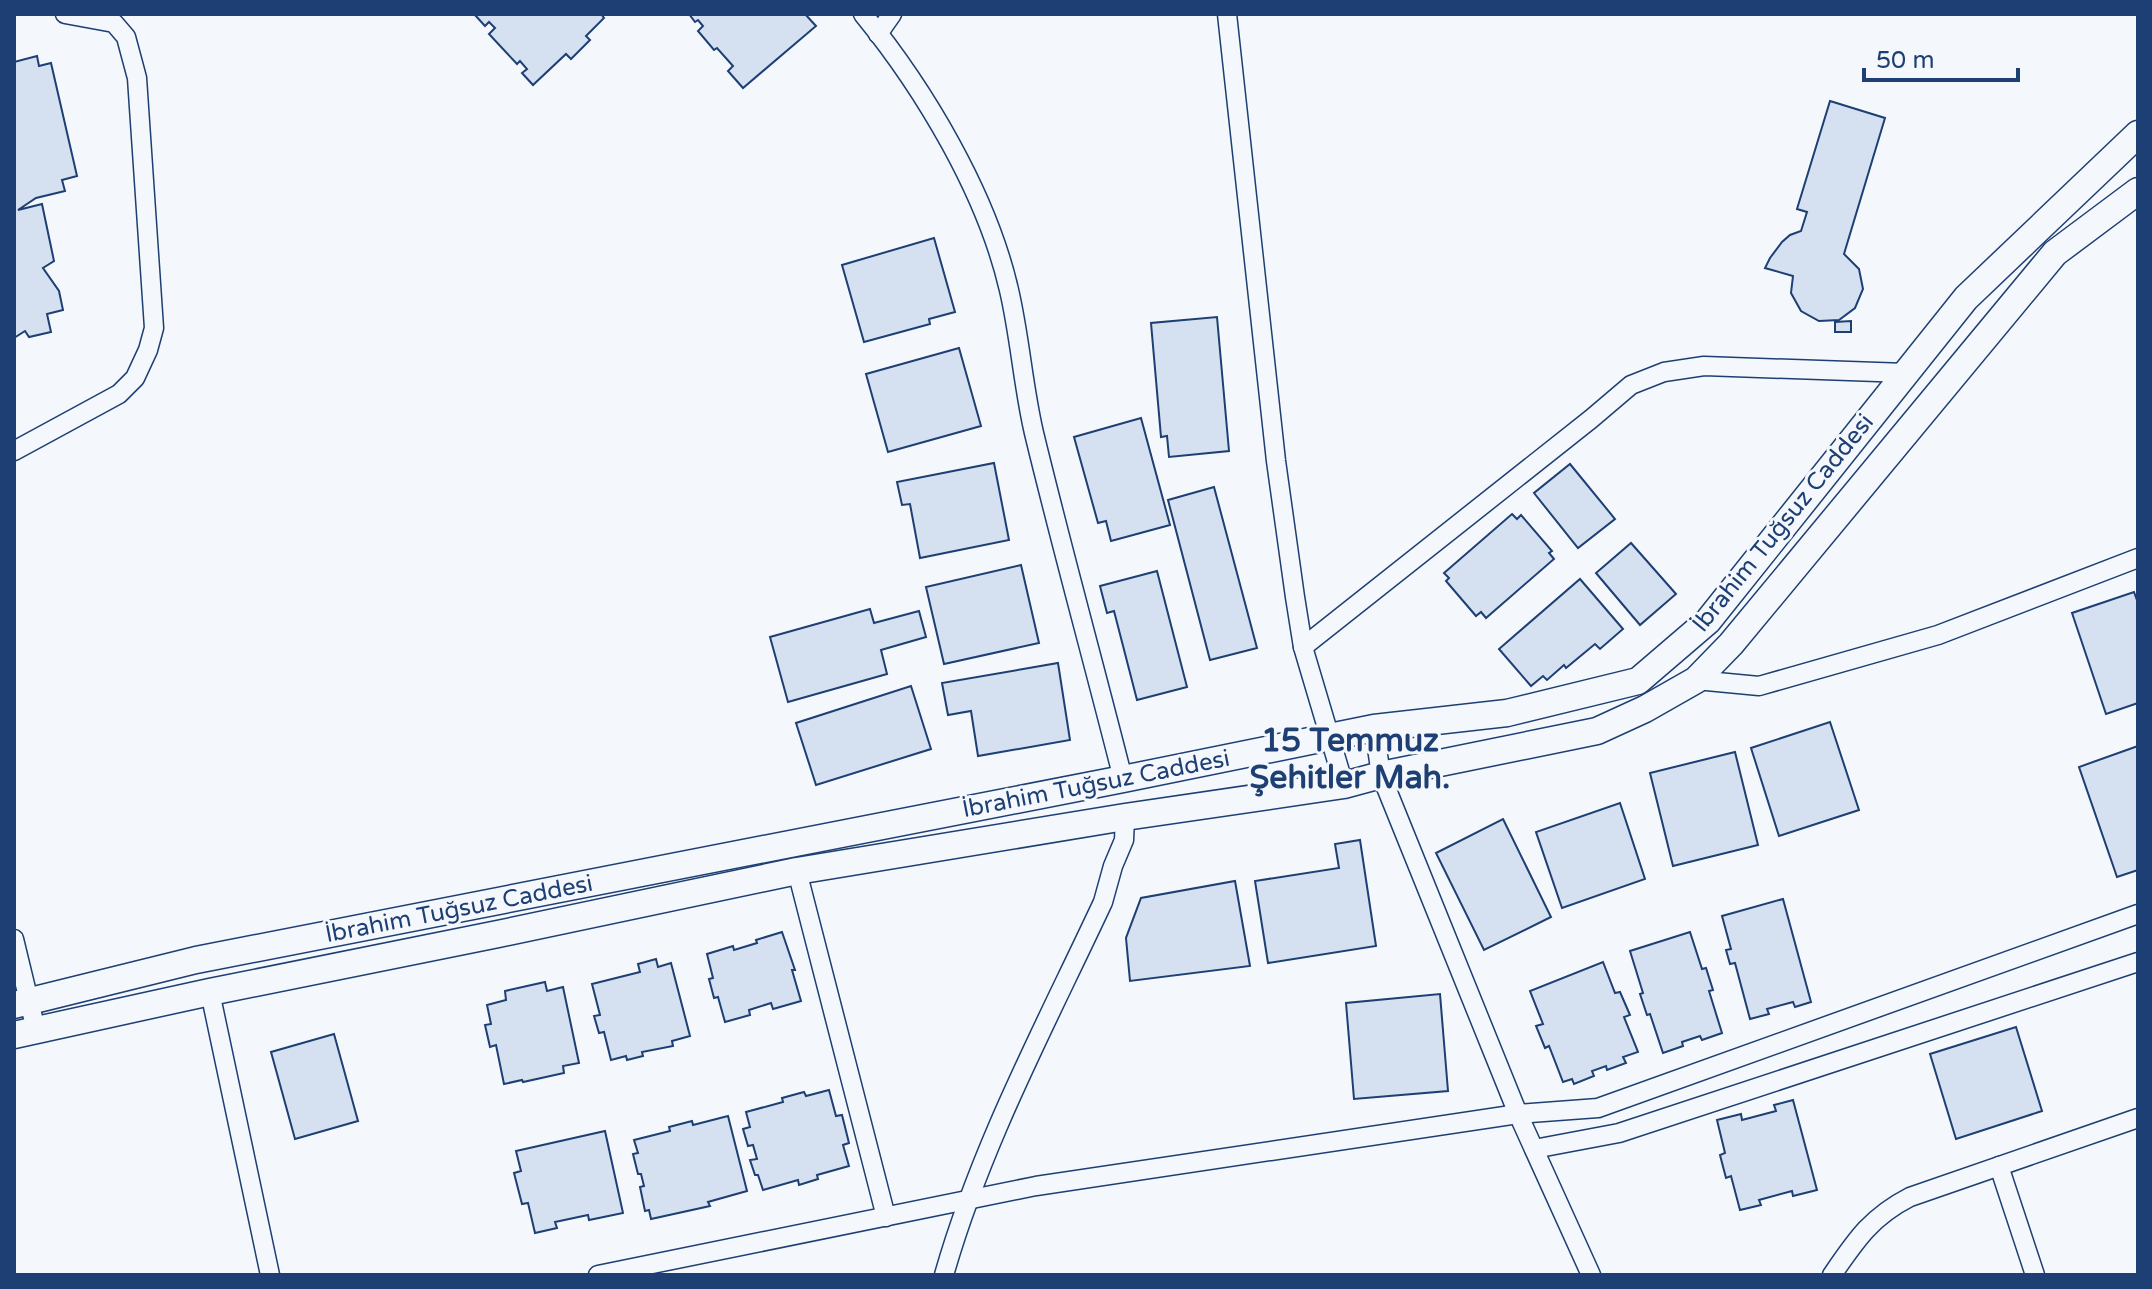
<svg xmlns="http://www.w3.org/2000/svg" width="2152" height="1289" viewBox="0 0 2152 1289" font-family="'Varela Round',sans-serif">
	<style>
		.building { fill: #d5e0f0; stroke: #1d3f73; stroke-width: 2 }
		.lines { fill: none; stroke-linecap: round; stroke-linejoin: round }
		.street-casing { stroke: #1d3f73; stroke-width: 21 }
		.secondary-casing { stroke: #1d3f73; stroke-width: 29 }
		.street { stroke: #f4f7fb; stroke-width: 18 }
		.secondary { stroke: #f4f7fb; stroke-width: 26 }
		.labels { text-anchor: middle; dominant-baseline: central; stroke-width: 6; stroke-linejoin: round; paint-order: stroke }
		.street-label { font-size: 24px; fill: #1d3f73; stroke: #f4f7fb }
		.district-label { font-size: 32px; font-weight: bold; fill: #1d3f73; stroke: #f4f7fb }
	</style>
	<rect width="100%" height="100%" fill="#f4f7fb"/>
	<g class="building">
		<path d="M 474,14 L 601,14 L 604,18 L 586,36 L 590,40 L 571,59 L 566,54 L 533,85 L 522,73 L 527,69 L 520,61 L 517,64 L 489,34 L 495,28 L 489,22 L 485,26 Z"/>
		<path d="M 689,14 L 805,14 L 816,26 L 743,88 L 728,71 L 733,66 L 717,48 L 714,50 L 698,31 L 703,26 L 698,20 L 695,22 Z"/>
		<path d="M 37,56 L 39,66 L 51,63 L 77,176 L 62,180 L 65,191 L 36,198 L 18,210 L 42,204 L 54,261 L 43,268 L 59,291 L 63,310 L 47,314 L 51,332 L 29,337 L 25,331 L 14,338 L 14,62 Z"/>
		<path d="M 1830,101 L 1885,118 L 1844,254 L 1859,269 L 1863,289 L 1855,308 L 1839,320 L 1819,321 L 1801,311 L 1791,293 L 1793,276 L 1765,268 L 1770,258 L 1782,242 L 1790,235 L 1801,231 L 1807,212 L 1797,209 Z"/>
		<path d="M 934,238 L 955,312 L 929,319 L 930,324 L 864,342 L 842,265 Z"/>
		<path d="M 1217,317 L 1229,451 L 1169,457 L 1167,436 L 1161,437 L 1151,323 Z"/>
		<path d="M 1851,321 L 1851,332 L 1835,332 L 1835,322 Z"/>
		<path d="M 959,348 L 981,426 L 888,452 L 866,374 Z"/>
		<path d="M 1141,418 L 1170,525 L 1111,541 L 1106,521 L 1098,523 L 1074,437 Z"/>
		<path d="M 994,463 L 1009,540 L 920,558 L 910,504 L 902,505 L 897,482 Z"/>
		<path d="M 1570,464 L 1615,519 L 1578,548 L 1534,493 Z"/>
		<path d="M 1214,487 L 1257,648 L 1210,660 L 1168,500 Z"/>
		<path d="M 1512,514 L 1517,519 L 1521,515 L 1552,551 L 1549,553 L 1554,559 L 1486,618 L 1481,612 L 1476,616 L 1446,581 L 1449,578 L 1444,573 Z"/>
		<path d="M 1631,543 L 1676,594 L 1640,625 L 1596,573 Z"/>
		<path d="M 1021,565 L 1039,643 L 944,664 L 926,587 Z"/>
		<path d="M 1157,571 L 1187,687 L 1137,700 L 1114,611 L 1107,613 L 1100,586 Z"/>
		<path d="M 1580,579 L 1623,629 L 1600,649 L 1595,644 L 1566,668 L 1564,665 L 1547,680 L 1543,676 L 1531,686 L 1499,649 Z"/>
		<path d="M 2134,592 L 2138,603 L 2138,703 L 2106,714 L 2072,613 Z"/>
		<path d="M 870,609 L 874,623 L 919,611 L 926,637 L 881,650 L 887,674 L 788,702 L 770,637 Z"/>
		<path d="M 1058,663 L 1070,740 L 978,756 L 971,711 L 948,715 L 942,683 Z"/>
		<path d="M 911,686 L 931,749 L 816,785 L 796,723 Z"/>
		<path d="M 1830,722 L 1859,810 L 1779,836 L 1751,748 Z"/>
		<path d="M 2138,746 L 2138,870 L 2117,877 L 2079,767 Z"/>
		<path d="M 1735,752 L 1758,845 L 1673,866 L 1650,773 Z"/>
		<path d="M 1620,803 L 1645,879 L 1562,908 L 1536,832 Z"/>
		<path d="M 1503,819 L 1551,917 L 1484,950 L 1436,853 Z"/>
		<path d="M 1360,840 L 1376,946 L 1268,963 L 1255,881 L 1339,868 L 1335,844 Z"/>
		<path d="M 1235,881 L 1250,966 L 1130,981 L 1126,938 L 1141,898 Z"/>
		<path d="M 1783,899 L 1811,1002 L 1795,1007 L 1793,1002 L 1767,1009 L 1769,1014 L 1750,1019 L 1735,963 L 1730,964 L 1726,950 L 1731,949 L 1722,916 Z"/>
		<path d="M 782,932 L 795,970 L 792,970 L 801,1001 L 773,1009 L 771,1003 L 749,1010 L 750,1015 L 725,1022 L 718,997 L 714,998 L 709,979 L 713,978 L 707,954 L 733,946 L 734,950 L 757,943 L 756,940 Z"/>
		<path d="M 1690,932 L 1702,969 L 1706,968 L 1713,990 L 1709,991 L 1722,1033 L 1702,1040 L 1700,1036 L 1682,1042 L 1683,1046 L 1663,1053 L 1650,1014 L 1647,1015 L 1640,994 L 1643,993 L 1630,951 Z"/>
		<path d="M 656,959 L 658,967 L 671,963 L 690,1036 L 672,1041 L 673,1046 L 642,1052 L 643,1056 L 627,1060 L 626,1056 L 611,1060 L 604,1032 L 599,1033 L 594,1016 L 600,1015 L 592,984 L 640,972 L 638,964 Z"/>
		<path d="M 1603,962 L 1615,993 L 1620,992 L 1630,1015 L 1624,1017 L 1638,1052 L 1623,1057 L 1626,1063 L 1607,1070 L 1606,1066 L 1592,1071 L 1594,1076 L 1574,1084 L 1572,1079 L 1563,1082 L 1549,1046 L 1545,1048 L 1536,1026 L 1543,1024 L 1530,991 Z"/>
		<path d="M 545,982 L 547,991 L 563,987 L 579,1063 L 563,1066 L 564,1073 L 523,1082 L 522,1080 L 504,1084 L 496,1045 L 490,1047 L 485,1025 L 491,1024 L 487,1005 L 506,1000 L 505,991 Z"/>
		<path d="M 1440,994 L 1448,1091 L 1354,1099 L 1346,1003 Z"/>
		<path d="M 2016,1027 L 2042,1111 L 1956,1139 L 1930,1054 Z"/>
		<path d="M 334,1034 L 358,1121 L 295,1139 L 271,1052 Z"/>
		<path d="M 829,1090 L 836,1116 L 842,1115 L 849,1143 L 843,1145 L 849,1166 L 817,1175 L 818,1179 L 799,1185 L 798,1180 L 763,1190 L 758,1175 L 755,1175 L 750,1160 L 757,1159 L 753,1145 L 748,1146 L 743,1129 L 750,1127 L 746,1112 L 783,1102 L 782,1098 L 804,1092 L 806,1096 Z"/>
		<path d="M 1793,1100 L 1817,1190 L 1793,1196 L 1792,1191 L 1759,1200 L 1761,1205 L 1740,1210 L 1731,1176 L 1726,1178 L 1720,1155 L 1725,1153 L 1717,1120 L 1741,1114 L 1742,1120 L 1776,1111 L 1774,1105 Z"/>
		<path d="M 728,1116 L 747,1191 L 708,1202 L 710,1206 L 651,1219 L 649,1210 L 645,1211 L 640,1187 L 644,1186 L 641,1174 L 638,1174 L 633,1154 L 638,1153 L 634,1140 L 670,1131 L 669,1127 L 692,1121 L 693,1125 Z"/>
		<path d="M 605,1131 L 623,1213 L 589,1220 L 588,1215 L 555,1222 L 557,1228 L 535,1233 L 528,1203 L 522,1204 L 514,1173 L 521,1171 L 516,1151 Z"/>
	</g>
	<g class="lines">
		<g class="street-casing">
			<g id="street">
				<path d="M 863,14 C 925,90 987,194 1009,290 C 1020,337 1023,386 1034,433 C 1062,549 1094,664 1123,779"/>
				<path d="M 1227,14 L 1276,461 L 1295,597 L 1303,647 L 1344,785"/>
				<path d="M 878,34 L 892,14"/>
				<path d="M 14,451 L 119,394 L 135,378 L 148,350 L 154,328 L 137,78 L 126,37 L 114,23 L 65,14"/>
				<path d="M 1303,647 L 1591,419 L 1631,385 L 1664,372 L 1704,366 L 1906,373"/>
				<path d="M 1696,680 L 1759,686 L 1938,635 L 2138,558"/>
				<path d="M 1374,728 L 1381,775 L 1518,1114 L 1591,1275"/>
				<path d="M 797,871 L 886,1217"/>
				<path d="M 14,939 L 36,1030"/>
				<path d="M 210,992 L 270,1275"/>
				<path d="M 1534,1149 L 1619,1133 L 2138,962"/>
				<path d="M 1999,1166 L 2035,1275"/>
				<path d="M 598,1275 L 1036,1186 L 1518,1114 L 1598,1108 L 2138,914"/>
				<path d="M 944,1275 C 981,1145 1046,1024 1103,902 L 1113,866 L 1124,840 L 1125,817"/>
				<path d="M 1832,1275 C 1856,1240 1871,1217 1910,1197 L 2138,1118"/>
			</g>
		</g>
		<g class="secondary-casing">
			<g id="secondary">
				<path d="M 14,1005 L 196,960 L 1123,779 L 1374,728 L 1507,713 L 1638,681 L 1708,621 L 1966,298 L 2138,134"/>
				<path d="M 14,1035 L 210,992 L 498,934 L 797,871 L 1125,817 L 1344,785 L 1381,775 L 1597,731 L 1645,709 L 1696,680 L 1731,644 L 2055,253 L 2138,191"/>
			</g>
		</g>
		<use href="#street" class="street"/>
		<use href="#secondary" class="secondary"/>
	</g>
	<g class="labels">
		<g class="street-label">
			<text transform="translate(1783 523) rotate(-51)">İbrahim Tuğsuz Caddesi</text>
			<text transform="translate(1096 784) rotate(-11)">İbrahim Tuğsuz Caddesi</text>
			<text transform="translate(459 909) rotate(-11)">İbrahim Tuğsuz Caddesi</text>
		</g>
		<g class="district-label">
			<text x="1350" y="741">15 Temmuz<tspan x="1350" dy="37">Şehitler Mah.</tspan></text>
		</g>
	</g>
	<rect width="2152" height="1289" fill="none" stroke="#1d3f73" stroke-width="32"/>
	<path d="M1864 68v12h154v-12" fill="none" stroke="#1d3f73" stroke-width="4"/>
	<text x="1876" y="68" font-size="24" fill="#1d3f73" stroke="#f4f7fb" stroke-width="6" paint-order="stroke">50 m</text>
</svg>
